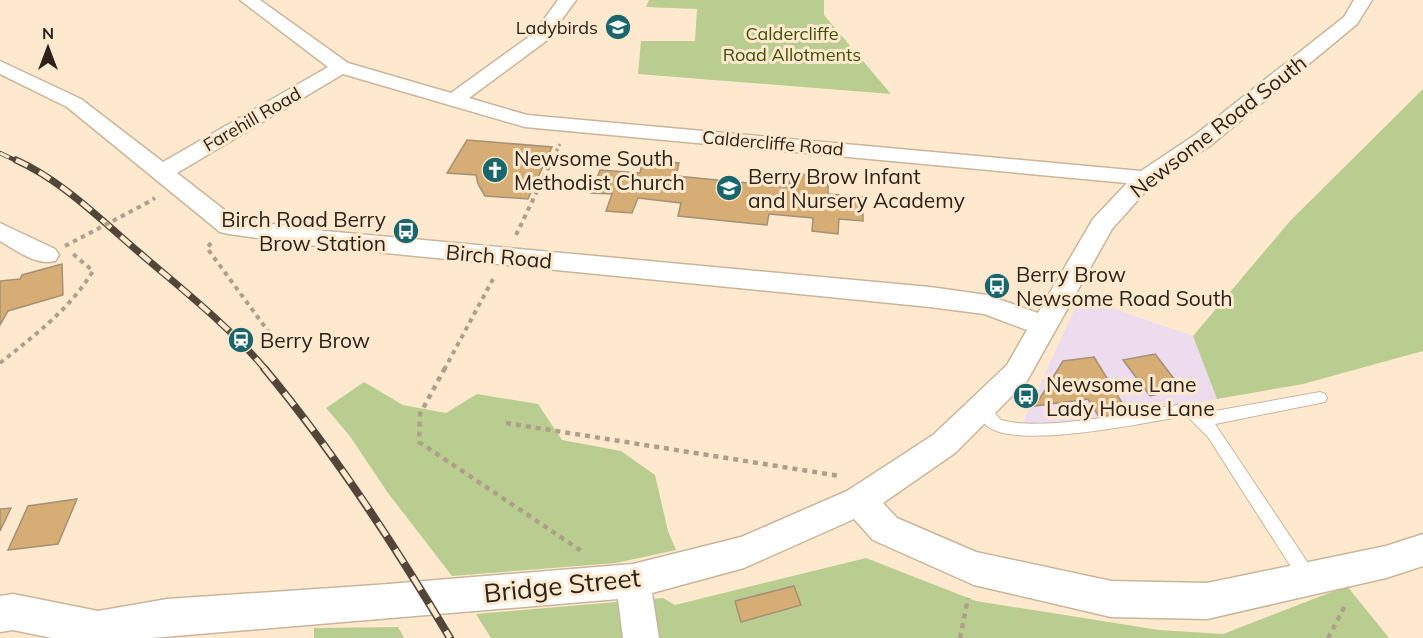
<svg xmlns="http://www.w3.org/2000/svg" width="1423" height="638" viewBox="0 0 1423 638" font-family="Mulish,sans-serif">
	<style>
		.commercial { fill: #eddcee }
		.green { fill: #bacd90 }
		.building { fill: #d6ad74; stroke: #a49177; stroke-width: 1.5 }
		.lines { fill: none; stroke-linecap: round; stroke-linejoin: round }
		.service-casing { stroke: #c9b59b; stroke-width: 2 }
		.minor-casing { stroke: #c9b59b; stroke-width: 3 }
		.path-far2 { stroke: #af9f8a; stroke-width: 3; stroke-dasharray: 3 3; stroke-linecap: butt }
		.path-far1 { stroke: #af9f8a; stroke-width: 4; stroke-dasharray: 4.5 4.5; stroke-linecap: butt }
		.path { stroke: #af9f8a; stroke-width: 4.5; stroke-dasharray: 5 5; stroke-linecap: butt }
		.service { fill: #fff; fill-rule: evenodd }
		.minor { fill: #fff; fill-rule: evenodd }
		.rail-far2-casing { stroke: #514639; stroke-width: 4.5 }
		.rail-far1-casing { stroke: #514639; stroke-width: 7 }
		.rail-casing { stroke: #514639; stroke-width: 8 }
		.rail-far2 { stroke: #fee9ce; stroke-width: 3; stroke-dasharray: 10; stroke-linecap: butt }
		.rail-far1 { stroke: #fee9ce; stroke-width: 4.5; stroke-dasharray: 13; stroke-linecap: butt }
		.rail { stroke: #fee9ce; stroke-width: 5; stroke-dasharray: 16; stroke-linecap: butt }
		.path-bridge { stroke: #af9f8a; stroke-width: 4; stroke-dasharray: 4.5 4.5; stroke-linecap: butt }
		.labels { text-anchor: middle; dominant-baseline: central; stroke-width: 6; stroke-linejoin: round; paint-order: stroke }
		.far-poi-label { font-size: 18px; fill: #2b2319; stroke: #fee9ce; text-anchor: end }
		.far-park-label { font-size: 18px; fill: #3f4f04; stroke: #fee9ce }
		.far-street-label { font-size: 18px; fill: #2b2319; stroke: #fee9ce }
		.street-label { font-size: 21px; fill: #2b2319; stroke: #fee9ce }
		.poi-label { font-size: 21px; fill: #2b2319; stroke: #fee9ce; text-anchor: start }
		.near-street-label { font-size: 26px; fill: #2b2319; stroke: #fee9ce }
	</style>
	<rect width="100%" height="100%" fill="#fee9ce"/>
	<path class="commercial" d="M 1080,297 L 1193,336 L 1217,399 L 1018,433 Z"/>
	<g class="green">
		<path d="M 649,0 L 824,0 L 824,15 L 891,94 L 638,74 L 641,41 L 695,41 L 697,9 L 646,7 Z"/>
		<path d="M 1423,89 L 1423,351 L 1303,384 L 1217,399 L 1193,336 L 1290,221 Z"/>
		<path d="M 364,382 L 403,405 L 446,413 L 477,394 L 538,404 L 562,440 L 621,451 L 655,475 L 668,531 L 676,550 L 616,563 L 452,576 L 388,493 L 349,435 L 326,408 Z"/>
		<path d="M 866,558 L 976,601 L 1159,630 L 1223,634 L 1347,586 L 1389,638 L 491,638 L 476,614 L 663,598 L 675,605 Z"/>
		<path d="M 398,627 L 404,638 L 314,638 L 314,628 Z"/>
	</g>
	<g class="building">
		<path d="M 467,140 L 552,147 L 528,199 L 485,196 L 478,184 L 476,175 L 447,173 Z"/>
		<path d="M 643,159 L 679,163 L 676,176 L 789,187 L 790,173 L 828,177 L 828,194 L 863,197 L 863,221 L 839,219 L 838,234 L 812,231 L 813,218 L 769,214 L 767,225 L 678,216 L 681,203 L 638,198 L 632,213 L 606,211 L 612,194 L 591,193 L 600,170 L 640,173 Z"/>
		<path d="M 62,264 L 63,295 L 8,311 L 0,325 L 0,281 L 20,279 L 22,275 Z"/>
		<path d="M 1155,354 L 1182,389 L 1150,396 L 1123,360 Z"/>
		<path d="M 1094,357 L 1129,414 L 1099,417 L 1088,399 L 1035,406 L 1063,361 Z"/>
		<path d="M 77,499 L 58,544 L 8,550 L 28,506 Z"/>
		<path d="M 11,508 L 0,531 L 0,509 Z"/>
		<path d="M 794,586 L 801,605 L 741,622 L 735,601 Z"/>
	</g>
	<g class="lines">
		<g class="service-casing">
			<path id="service" d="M 1320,392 L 1325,394 L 1327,398 L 1325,402 L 1215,424 L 1314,572 L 1317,578 L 1314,584 L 1308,586 L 1302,584 L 1208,437 L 1189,418 L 1179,417 C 1139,424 1025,447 992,429 C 984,426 978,415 975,408 L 977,404 C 989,400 993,413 1001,420 C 1046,432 1132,412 1179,405 L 1193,406 L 1204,413 Z"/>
		</g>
		<g class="minor-casing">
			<g id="minor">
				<path d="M 240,0 L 260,0 L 348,63 L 451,93 L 534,33 L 558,0 L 576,0 L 546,41 L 469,98 L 527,115 L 1141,171 L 1195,135 L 1344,17 L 1354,0 L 1372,0 L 1357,24 L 1211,145 L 1153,183 L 1112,229 L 1027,381 L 955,453 L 883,503 L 897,518 L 976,552 L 1111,581 L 1207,583 L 1386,546 L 1423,534 L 1423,566 L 1386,578 L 1207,619 L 1111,617 L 974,585 L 873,540 L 854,519 L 744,568 L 652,593 L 659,638 L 623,638 L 618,599 L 151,638 L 52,638 L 13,630 L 0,632 L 0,596 L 13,594 L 98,611 L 167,599 L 376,585 L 633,564 L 741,537 L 847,491 L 933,435 L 1007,365 L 1027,330 L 984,314 L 930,307 L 325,247 L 229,234 L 220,232 L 67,107 L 0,74 L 0,61 L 81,99 L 163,162 L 328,67 ZM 343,74 L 525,127 L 1127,183 L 1093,219 L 1038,313 L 987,295 L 930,287 L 325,231 L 236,219 L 177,173 Z"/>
				<path d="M 0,223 L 55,249 L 59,255 L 55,261 C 36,266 16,250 0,241 Z"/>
			</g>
		</g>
		<path class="path-far2" d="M 551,162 L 560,144"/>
		<g class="path-far1">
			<path d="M 145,204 L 155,198"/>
			<path d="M 516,235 L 552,160"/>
			<path d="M 211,243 L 207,248 L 268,331 L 262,335"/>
			<path d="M 0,363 C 35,335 70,309 93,271 L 72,253"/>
			<path d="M 444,370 L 493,279"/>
		</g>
		<g class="path">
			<path d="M 445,368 L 420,414 L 419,442 L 583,552"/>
			<path d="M 506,423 L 840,476"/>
			<path d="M 960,638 L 968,598"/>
			<path d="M 1328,638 L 1346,604"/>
		</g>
		<use href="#service" class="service"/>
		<use href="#minor" class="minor"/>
		<g class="rail-far2-casing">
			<path id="rail-far2" d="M 0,153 L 19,162"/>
		</g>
		<g class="rail-far1-casing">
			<path id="rail-far1" d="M 16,160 C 63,181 102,221 141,254 C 184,291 229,326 266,370"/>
		</g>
		<g class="rail-casing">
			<path id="rail" d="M 264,368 C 334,452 394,544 450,638"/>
		</g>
		<use href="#rail-far2" class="rail-far2"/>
		<use href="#rail-far1" class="rail-far1"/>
		<use href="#rail" class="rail"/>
		<path class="path-bridge" d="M 65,246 L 145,204"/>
	</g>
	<defs>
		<g id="school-disc" transform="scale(1.35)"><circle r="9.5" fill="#19666c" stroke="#fee9ce"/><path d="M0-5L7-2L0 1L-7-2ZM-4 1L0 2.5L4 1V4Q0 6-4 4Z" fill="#fff"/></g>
		<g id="church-disc" transform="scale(1.35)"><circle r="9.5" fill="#19666c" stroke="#fee9ce"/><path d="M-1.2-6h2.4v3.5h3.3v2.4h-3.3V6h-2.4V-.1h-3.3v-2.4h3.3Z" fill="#fff"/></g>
		<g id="bus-disc" transform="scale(1.35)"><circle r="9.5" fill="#19666c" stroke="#fee9ce"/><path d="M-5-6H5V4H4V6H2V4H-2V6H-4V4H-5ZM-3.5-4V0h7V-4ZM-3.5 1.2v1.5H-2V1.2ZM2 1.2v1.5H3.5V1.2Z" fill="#fff"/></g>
		<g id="station-disc" transform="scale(1.35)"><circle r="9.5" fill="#19666c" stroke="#fee9ce"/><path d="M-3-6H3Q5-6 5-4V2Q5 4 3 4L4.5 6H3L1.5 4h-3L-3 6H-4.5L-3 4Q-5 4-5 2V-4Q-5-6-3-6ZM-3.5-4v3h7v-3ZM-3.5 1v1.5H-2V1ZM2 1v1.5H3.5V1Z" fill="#fff"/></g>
	</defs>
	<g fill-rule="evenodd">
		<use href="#school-disc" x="618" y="27"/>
		<use href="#church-disc" x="495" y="170"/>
		<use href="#school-disc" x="729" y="188"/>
		<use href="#bus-disc" x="406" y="231"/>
		<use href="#bus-disc" x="997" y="286"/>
		<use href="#station-disc" x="241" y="340"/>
		<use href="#bus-disc" x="1026" y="396"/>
	</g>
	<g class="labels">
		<g class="far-poi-label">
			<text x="598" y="27">Ladybirds</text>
		</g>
		<g class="far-park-label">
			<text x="792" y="33">Caldercliffe<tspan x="792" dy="21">Road Allotments</tspan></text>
		</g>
		<g class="far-street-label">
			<text transform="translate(252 119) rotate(-30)">Farehill Road</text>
			<text transform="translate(773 143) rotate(5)">Caldercliffe Road</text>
		</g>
		<g class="street-label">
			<text transform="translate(1218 126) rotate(-38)">Newsome Road South</text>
			<text transform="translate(499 256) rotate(5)">Birch Road</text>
		</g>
		<g class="poi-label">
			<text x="514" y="158">Newsome South<tspan x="514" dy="24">Methodist Church</tspan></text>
			<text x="748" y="176">Berry Brow Infant<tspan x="748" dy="24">and Nursery Academy</tspan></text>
			<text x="386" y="219" text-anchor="end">Birch Road Berry<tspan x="386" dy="24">Brow Station</tspan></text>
			<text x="1016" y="274">Berry Brow<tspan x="1016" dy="24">Newsome Road South</tspan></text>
			<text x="260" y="340">Berry Brow</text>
			<text x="1046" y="384">Newsome Lane<tspan x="1046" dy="24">Lady House Lane</tspan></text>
		</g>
		<g class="near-street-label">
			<text transform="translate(562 585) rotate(-6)">Bridge Street</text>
		</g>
	</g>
	<g transform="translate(48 48)" stroke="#fee9ce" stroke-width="4.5" paint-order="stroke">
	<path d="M0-4.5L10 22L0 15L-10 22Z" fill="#2b2319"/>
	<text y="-9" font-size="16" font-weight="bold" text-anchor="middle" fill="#2b2319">N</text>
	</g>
</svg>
